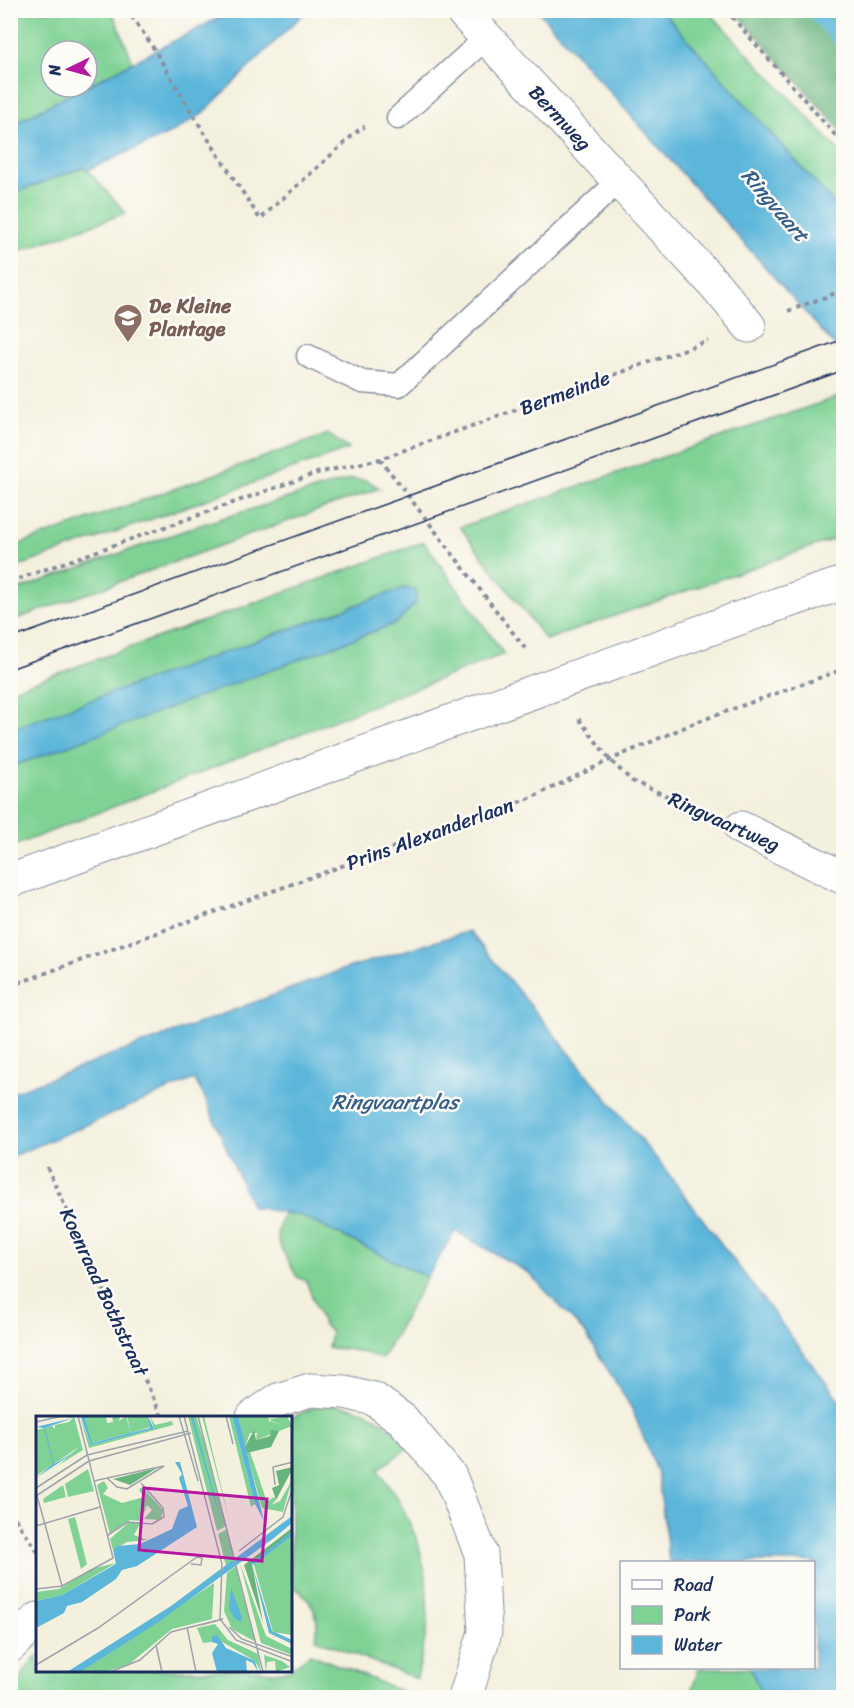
<svg xmlns="http://www.w3.org/2000/svg" width="854" height="1708" viewBox="0 0 854 1708" font-family="Sriracha,sans-serif">
	<style>
		.green { fill: #7fd294; stroke: #4d8079; stroke-width: 1.5 }
		.forest { fill: #67b47e; stroke: #41726e; stroke-width: 1.5 }
		.water { fill: #5cb6da; stroke: #3c729c; stroke-width: 1.5 }
		.lines { fill: none; stroke-linecap: round; stroke-linejoin: round }
		.stream { stroke: #5cb6da; stroke-width: 14 }
		.lane-casing { stroke: #88909e; stroke-width: 25 }
		.street-casing { stroke: #88909e; stroke-width: 35 }
		.secondary-casing { stroke: #88909e; stroke-width: 35 }
		.path { stroke: #88909e; stroke-width: 4; stroke-dasharray: 4.5 4.5; stroke-linecap: butt }
		.lane { stroke: #fff; stroke-width: 22 }
		.street { stroke: #fff; stroke-width: 33 }
		.secondary { stroke: #fff; stroke-width: 33 }
		.tram { stroke: #1b2f5e; stroke-width: 1.5 }
		.secondary-bridge-casing { stroke: #88909e; stroke-width: 35; stroke-linecap: butt }
		.secondary-bridge { stroke: #fff; stroke-width: 33 }
		.labels { text-anchor: middle; dominant-baseline: central; stroke-width: 5; stroke-linejoin: round; paint-order: stroke }
		.street-label { font-size: 20px; fill: #1b2f5e; stroke: #fdfcf7 }
		.education-label { font-size: 20px; font-weight: bold; fill: #785e54; stroke: #fdfcf7; text-anchor: start }
		.water-label { font-size: 21px; font-style: italic; fill: #325e89; stroke: #fdfcf7 }
		.inset-river { fill: none; stroke: #5cb6da; stroke-width: 3 }
		.inset-road { fill: none; stroke: #9da3ab; stroke-width: 1.5 }
		.view { fill: #b5179e; fill-opacity: 0.15; stroke: #b5179e; stroke-width: 3 }
		.inset-edge { fill: none; stroke: #1b2f5e; stroke-width: 3 }
	</style>
	<rect width="100%" height="100%" fill="#fdfcf7"/>
	<filter id="ink" filterUnits="userSpaceOnUse"><feTurbulence type="fractalNoise" baseFrequency=".0167" numOctaves="2"/><feDisplacementMap in="SourceGraphic" scale="12" xChannelSelector="R" yChannelSelector="G"/><feConvolveMatrix kernelMatrix="1 2 1 2 8 2 1 2 1" color-interpolation-filters="sRGB"/></filter>
	<filter id="wash" filterUnits="userSpaceOnUse"><feTurbulence type="fractalNoise" baseFrequency=".008" numOctaves="4" result="noise"/><feDisplacementMap in="SourceGraphic" scale="24" xChannelSelector="R" yChannelSelector="G"/><feGaussianBlur stdDeviation="1.35" result="paint"/><feColorMatrix in="noise" values="0 0 0 0 0 0 0 0 0 0 0 0 0 0 0 0 0 1.4 0 .05"/><feComposite in="paint" operator="in"/></filter>
	<g filter="url(#wash)">
		<rect width="100%" height="100%" fill="#f4f0de"/>
		<g class="green">
			<path d="M 30,11 L 112,11 L 133,62 L 87,86 L 87,51 L 51,51 L 51,87 L 84,87 L 11,125 L 10,18 Z"/>
			<path d="M 662,11 L 708,11 L 843,155 L 843,214 Z"/>
			<path d="M 85,167 L 126,213 L 11,254 L 11,194 Z"/>
			<path d="M 843,395 L 843,536 L 546,640 L 460,527 Z"/>
			<path d="M 328,434 L 349,449 L 11,569 L 11,547 Z"/>
			<path d="M 350,479 L 366,480 L 380,488 L 11,621 L 11,592 L 200,525 Z"/>
			<path d="M 424,542 L 504,654 L 11,847 L 11,767 L 396,623 L 416,603 L 404,588 L 11,729 L 11,690 Z"/>
			<path d="M 283,1213 L 299,1215 L 427,1277 L 382,1359 C 365,1351 347,1348 328,1348 L 331,1332 L 323,1324 L 306,1281 L 297,1277 L 281,1248 L 277,1234 Z"/>
			<path d="M 337,1405 C 374,1409 384,1423 410,1446 L 378,1470 L 399,1500 L 418,1542 L 426,1576 L 428,1624 L 417,1679 L 316,1639 C 320,1619 313,1594 291,1587 L 291,1418 L 314,1407 Z"/>
			<path d="M 310,1654 L 416,1697 L 11,1697 L 11,1694 L 31,1662 L 37,1656 L 38,1670 L 260,1670 L 272,1672 L 291,1670 L 291,1668 Z"/>
			<path d="M 699,1668 L 750,1668 L 763,1697 L 689,1697 Z"/>
		</g>
		<path class="forest" d="M 735,11 L 833,11 L 843,21 L 843,133 Z"/>
		<g class="water">
			<path d="M 232,11 L 300,11 L 303,14 L 201,115 L 169,134 L 87,170 L 84,167 L 11,194 L 11,125 Z"/>
			<path d="M 538,11 L 662,11 L 843,214 L 843,355 Z"/>
			<path d="M 404,588 L 416,590 L 416,603 L 396,623 L 11,767 L 11,729 Z"/>
			<path d="M 469,931 L 661,1164 L 843,1405 L 843,1697 L 763,1697 L 750,1668 L 814,1668 L 814,1562 L 669,1562 L 658,1473 L 631,1407 L 585,1333 L 529,1273 L 455,1231 L 427,1277 L 299,1215 L 252,1207 L 203,1094 L 194,1079 L 11,1157 L 11,1093 L 341,970 Z"/>
		</g>
		<g class="lines">
			<path class="stream" d="M 812,10 L 844,43"/>
		</g>
	</g>
	<g filter="url(#ink)">
		<g class="lines">
			<g class="lane-casing">
				<g id="lane">
					<path d="M 398,118 L 486,38"/>
					<path d="M 308,356 L 362,382 L 399,385 L 619,181"/>
				</g>
			</g>
			<g class="street-casing">
				<g id="street">
					<path d="M 461,10 L 716,286 L 749,326"/>
					<path d="M 741,828 L 844,878"/>
					<path d="M 253,1417 L 278,1400 L 310,1390 L 345,1392 L 374,1399 L 403,1420 L 450,1476 L 481,1554 L 485,1632 L 465,1698"/>
					<path d="M 10,1646 L 38,1619"/>
				</g>
			</g>
			<g class="secondary-casing">
				<path id="secondary" d="M 10,881 L 432,728"/>
			</g>
			<g class="path">
				<path d="M 135,10 L 130,14 L 151,44 L 203,131 L 260,219 L 361,128 L 365,127"/>
				<path d="M 726,10 L 844,145"/>
				<path d="M 788,311 L 844,290"/>
				<path d="M 380,459 L 527,651"/>
				<path d="M 10,582 L 317,473 L 380,459 L 708,341"/>
				<path d="M 579,719 L 610,760 L 632,781 L 704,812"/>
				<path d="M 10,986 L 533,797 L 610,760 L 694,723 L 844,669"/>
				<path d="M 47,1167 L 162,1417"/>
				<path d="M 10,1511 L 38,1552"/>
			</g>
			<use href="#lane" class="lane"/>
			<use href="#street" class="street"/>
			<use href="#secondary" class="secondary"/>
			<g class="tram">
				<path d="M 10,639 L 844,339"/>
				<path d="M 10,669 L 844,370"/>
			</g>
			<g class="secondary-bridge-casing">
				<path id="secondary-bridge" d="M 432,728 L 779,604 L 844,583"/>
			</g>
			<use href="#secondary-bridge" class="secondary-bridge"/>
		</g>
	</g>
	<defs>
		<g id="school-pin" transform="scale(1.5)"><path d="M0 17L-7.5 6A9.5 9.5 0 1 1 7.5 6Z" fill="#8d6e63" stroke="#fdfcf7"/><path d="M0-5L7-2L0 1L-7-2ZM-4 1L0 2.5L4 1V4Q0 6-4 4Z" fill="#fff"/></g>
	</defs>
	<g fill-rule="evenodd">
		<use href="#school-pin" x="128" y="318"/>
	</g>
	<g class="labels">
		<g class="street-label">
			<text transform="translate(560 118) rotate(47)">Bermweg</text>
			<text transform="translate(565 393) rotate(-20)">Bermeinde</text>
			<text transform="translate(724 822) rotate(24)">Ringvaartweg</text>
			<text transform="translate(430 834) rotate(-20)">Prins Alexanderlaan</text>
			<text transform="translate(104 1292) rotate(65)">Koenraad Bothstraat</text>
		</g>
		<g class="education-label">
			<text x="149" y="306">De Kleine<tspan x="149" dy="23">Plantage</tspan></text>
		</g>
		<g class="water-label">
			<text transform="translate(775 205) rotate(49)">Ringvaart</text>
			<text x="395" y="1102">Ringvaartplas</text>
		</g>
	</g>
	<g transform="translate(36 1416)">
		<rect width="256" height="256" fill="#f4f0de"/>
		<path d="M 38,0 L 47,34 L 23,49 L 43,31 L 0,60 L 0,14 L 16,10 L 19,13 L 19,9 L 33,6 L 37,2 L 30,1 ZM 44,0 L 55,29 L 118,13 L 114,0 L 119,9 L 136,5 L 137,9 L 53,32 ZM 58,0 L 75,0 L 70,1 L 71,7 L 77,6 L 76,0 L 84,0 L 83,5 L 90,0 L 94,17 L 55,27 L 49,3 ZM 91,0 L 112,0 L 114,11 L 95,17 ZM 152,0 L 160,0 L 170,32 L 190,110 L 181,115 ZM 166,0 L 168,0 L 194,107 ZM 193,0 L 196,0 L 219,88 L 215,91 ZM 202,0 L 232,0 L 233,5 L 249,10 L 235,5 L 233,0 L 235,3 L 251,0 L 256,10 L 220,24 L 221,17 L 214,17 L 209,31 ZM 214,36 L 231,86 L 238,81 L 240,84 L 235,89 L 244,85 L 256,64 L 247,96 L 226,92 L 211,37 ZM 52,53 L 58,75 L 32,81 L 29,68 ZM 68,65 L 72,72 L 67,78 L 86,87 L 108,81 L 103,74 L 106,71 L 127,94 L 125,104 L 108,103 L 116,94 L 111,89 L 105,105 L 94,104 L 74,118 L 61,69 ZM 27,69 L 30,81 L 8,87 L 7,83 ZM 39,101 L 51,148 L 45,153 L 32,103 ZM 105,106 L 98,119 L 111,124 L 91,126 L 77,134 L 74,123 L 92,107 ZM 191,113 L 198,143 L 190,150 L 182,118 ZM 256,118 L 256,219 L 237,216 L 218,149 ZM 80,147 L 26,179 L 0,185 L 0,176 L 23,173 L 55,153 ZM 204,147 L 230,220 L 256,233 L 256,239 L 225,227 ZM 200,150 L 220,226 L 196,213 L 188,195 L 191,157 ZM 178,167 L 176,203 L 136,213 L 92,249 L 68,256 L 44,256 ZM 179,208 L 192,224 L 222,238 L 225,256 L 219,245 L 176,220 L 176,226 L 167,227 L 161,212 ZM 228,239 L 246,245 L 254,251 L 240,256 L 239,245 L 231,246 L 230,256 Z" fill="#7fd294"/>
		<path d="M 218,14 L 220,24 L 234,20 L 235,14 L 243,15 L 235,31 L 211,37 L 209,31 ZM 256,51 L 256,54 L 240,84 L 236,72 L 243,69 L 240,55 ZM 121,52 L 94,69 L 77,63 ZM 256,112 L 256,118 L 216,148 L 227,206 L 208,149 Z" fill="#67b47e"/>
		<path d="M 58,0 L 49,3 L 56,27 L 94,17 L 90,0 L 95,17 L 114,12 L 112,0 L 118,13 L 55,29 L 45,1 ZM 196,0 L 202,0 L 228,105 L 219,88 ZM 157,1 L 178,77 L 186,109 L 155,2 ZM 37,2 L 9,12 L 18,48 L 45,32 L 0,62 L 17,48 L 8,12 L 0,11 ZM 139,46 L 144,46 L 161,111 L 101,150 L 86,154 L 80,163 L 46,186 L 31,190 L 28,197 L 0,212 L 0,185 L 26,179 L 80,148 L 77,134 L 81,130 L 104,128 L 136,113 L 143,94 L 152,90 L 143,62 L 146,58 ZM 256,100 L 256,107 L 238,122 L 121,207 L 44,256 L 31,256 L 135,190 ZM 216,148 L 236,215 L 256,224 L 256,228 L 233,217 ZM 195,172 L 206,201 L 205,206 L 198,202 L 193,192 ZM 181,219 L 190,232 L 219,245 L 222,256 L 217,247 L 210,244 L 211,256 L 181,256 L 176,237 L 182,228 L 176,226 L 176,220 Z" fill="#5cb6da"/>
		<path class="inset-river" d="M 217,148 L 257,117"/>
		<path class="inset-road" d="M 143,0 L 162,65M 148,0 L 186,148 L 184,203 L 200,224 L 257,246M 162,0 L 227,256M 190,0 L 197,28M 0,6 L 26,0M 58,65 L 71,62 L 81,71 L 91,73 L 128,50 L 71,62M 239,69 L 237,51 L 257,46M 0,72 L 51,39 L 152,15M 0,76 L 26,170M 0,80 L 53,45 L 155,17M 0,110 L 64,91M 72,119 L 92,106 L 116,108 L 128,101 L 127,92 L 105,67M 203,135 L 247,101 L 257,71M 0,173 L 26,170 L 77,142 L 42,0M 165,209 L 187,203M 151,211 L 160,256M 193,211 L 206,223 L 257,241M 120,229 L 126,256M 0,249 L 62,212 L 161,141 L 166,142 L 165,149 L 155,148M 74,256 L 104,244 L 135,216 L 187,203"/>
		<path class="view" d="M 108,72 L 231,83 L 226,145 L 103,134 Z"/>
		<rect width="256" height="256" class="inset-edge"/>
	</g>
	<rect width="854" height="1708" fill="none" stroke="#fdfcf7" stroke-width="36"/>
	<rect x="620" y="1561" width="195" height="108" fill="#fdfcf7" stroke="#a3aaba" stroke-width="1.5"/>
	<rect x="632" y="1580" width="30" height="9" fill="#ffffff" stroke="#a3aaba" stroke-width="1.5"/>
	<text x="674" y="1591" font-size="18" fill="#1b2f5e">Road</text>
	<rect x="632" y="1606" width="30" height="18" fill="#7fd294" stroke="#a3aaba" stroke-width="1.5"/>
	<text x="674" y="1621" font-size="18" fill="#1b2f5e">Park</text>
	<rect x="632" y="1636" width="30" height="18" fill="#5cb6da" stroke="#a3aaba" stroke-width="1.5"/>
	<text x="674" y="1651" font-size="18" fill="#1b2f5e">Water</text>
	<g transform="translate(69 69) rotate(265)"><circle r="28" fill="#fdfcf7" stroke="#a3aaba" stroke-width="1.5"/>
	<path d="M0-4.5L10 22L0 15L-10 22Z" fill="#b5179e"/>
	<text y="-9" font-size="16" font-weight="bold" text-anchor="middle" fill="#1b2f5e">N</text>
	</g>
</svg>
